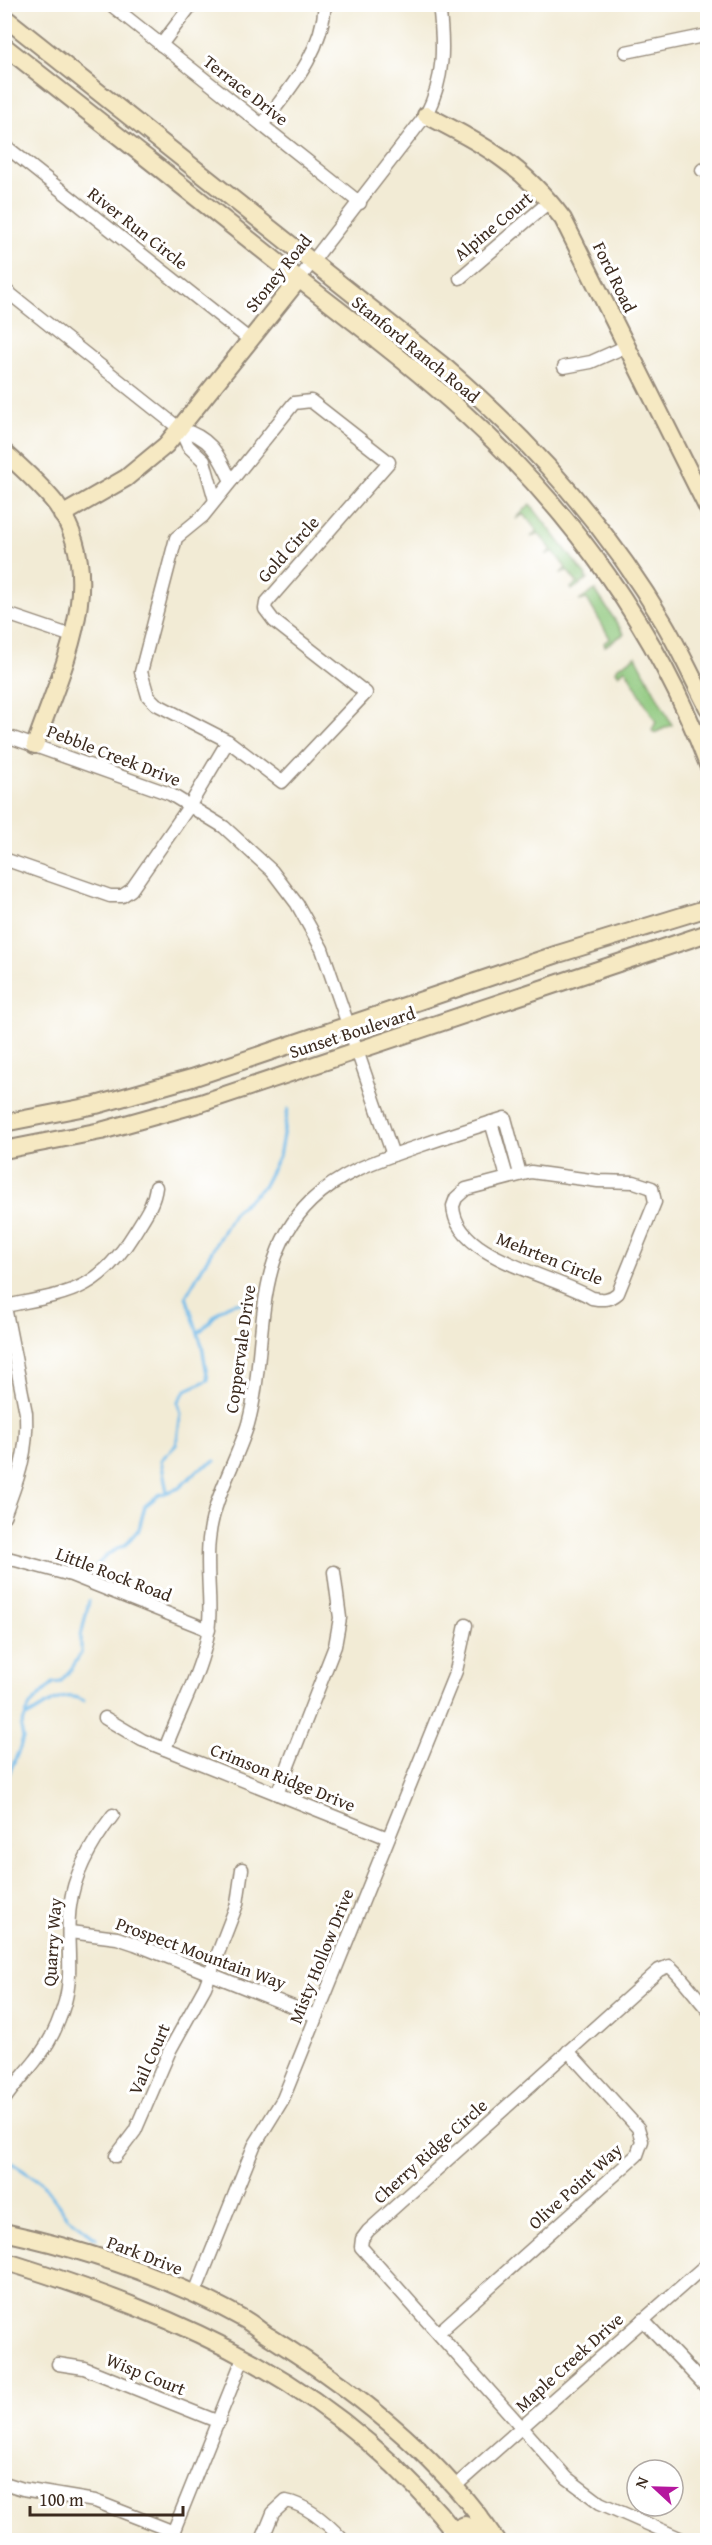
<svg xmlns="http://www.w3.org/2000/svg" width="712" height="2545" viewBox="0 0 712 2545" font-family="'Gentium Book Plus',serif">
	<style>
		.green { fill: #8dc77b; stroke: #64784c; stroke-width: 1.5 }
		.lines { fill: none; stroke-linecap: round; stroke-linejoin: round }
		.stream { stroke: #72bbea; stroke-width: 3 }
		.street-casing { stroke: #968a7a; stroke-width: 15 }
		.secondary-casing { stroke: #968a7a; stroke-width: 20 }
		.street { stroke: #fff; stroke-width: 12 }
		.secondary { stroke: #f6e9c3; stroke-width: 16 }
		.labels { text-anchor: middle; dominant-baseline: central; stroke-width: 6; stroke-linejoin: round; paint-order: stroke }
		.street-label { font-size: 18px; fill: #3b2a1e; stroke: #fff }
	</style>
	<rect width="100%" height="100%" fill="#fff"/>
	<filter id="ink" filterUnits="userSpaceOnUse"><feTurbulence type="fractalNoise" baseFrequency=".0167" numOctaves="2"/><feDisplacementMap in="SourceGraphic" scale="12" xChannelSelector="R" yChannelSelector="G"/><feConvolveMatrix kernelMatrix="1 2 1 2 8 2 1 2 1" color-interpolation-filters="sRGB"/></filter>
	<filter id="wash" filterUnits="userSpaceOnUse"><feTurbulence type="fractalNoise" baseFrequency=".008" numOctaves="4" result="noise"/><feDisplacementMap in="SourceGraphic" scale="24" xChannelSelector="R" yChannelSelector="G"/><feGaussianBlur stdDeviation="1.35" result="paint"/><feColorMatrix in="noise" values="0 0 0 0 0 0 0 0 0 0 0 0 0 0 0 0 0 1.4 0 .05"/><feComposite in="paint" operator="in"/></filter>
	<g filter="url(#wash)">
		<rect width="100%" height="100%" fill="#f2ebd5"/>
		<g class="green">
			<path d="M 530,504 L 586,576 L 585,578 L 588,579 L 572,590 L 571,588 L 577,583 L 567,570 L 560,574 L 566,568 L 553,551 L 546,555 L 551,549 L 538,533 L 531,537 L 537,531 L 524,514 L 516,519 Z"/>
			<path d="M 595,590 L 624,634 L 605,646 L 604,643 L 610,638 L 587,599 L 579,601 Z"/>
			<path d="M 636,656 L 672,725 L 654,733 L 652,730 L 656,722 L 625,668 L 619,675 L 616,671 L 618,667 Z"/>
		</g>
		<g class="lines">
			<g class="stream">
				<path d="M 198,1333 C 213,1321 222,1300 243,1303"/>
				<path d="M 167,1492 L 161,1460 L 176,1445 L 181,1414 L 178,1402 L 186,1390 L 208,1380 L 202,1346 L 186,1296 L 234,1212 L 263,1187 L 279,1156 L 288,1109"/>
				<path d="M 96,1566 L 108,1554 L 125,1545 L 139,1529 L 145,1506 L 159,1495 L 179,1488 L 198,1470 L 215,1461"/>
				<path d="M 26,1717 C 44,1708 64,1688 84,1701"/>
				<path d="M 4,1785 L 20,1748 L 23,1738 L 21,1728 L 30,1705 L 53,1683 L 60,1682 L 72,1668 L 81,1653 L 81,1636 L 89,1601"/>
				<path d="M 4,2158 L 42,2183 L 68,2217 L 96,2238"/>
			</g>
		</g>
	</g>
	<g filter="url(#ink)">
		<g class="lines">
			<g class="street-casing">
				<g id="street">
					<path d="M 110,4 L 360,203"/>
					<path d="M 161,45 L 192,4"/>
					<path d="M 626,52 L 708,35"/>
					<path d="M 262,125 C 290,88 322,54 325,4"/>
					<path d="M 4,145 L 250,340"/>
					<path d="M 702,170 L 708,169"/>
					<path d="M 460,278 L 550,201"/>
					<path d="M 299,279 L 426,115 C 445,78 444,45 439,4"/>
					<path d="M 4,289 L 180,429"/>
					<path d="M 564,367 L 591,362 L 627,346"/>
					<path d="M 311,401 L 389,462 L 266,603 L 265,609 L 274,621 L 366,693 L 282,782 L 228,741 L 156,704 L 148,696 L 141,672 L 176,538 L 203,516 L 294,403 Z"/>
					<path d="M 215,500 L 204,461 L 188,446 L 180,429 C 211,437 218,454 231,481"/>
					<path d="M 4,613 L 72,636"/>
					<path d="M 4,735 L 170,794 L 224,827 L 272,871 L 297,904 L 322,949 L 393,1155"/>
					<path d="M 4,859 L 110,896 L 122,896 L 131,890 L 190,805 L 228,741"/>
					<path d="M 491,1122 L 507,1177"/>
					<path d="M 531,1172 L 598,1181 L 634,1182 L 652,1188 L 655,1202 L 618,1293 C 610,1300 603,1300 592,1298 C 554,1275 455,1259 453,1206 L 456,1198 L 466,1189 Z"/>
					<path d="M 4,1302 L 26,1413 C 28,1454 18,1479 4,1516"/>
					<path d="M 5,1306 C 69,1293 98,1292 135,1232 C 144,1217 154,1204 156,1187"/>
					<path d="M 4,1557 L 71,1575 L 209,1630"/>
					<path d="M 105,1718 L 142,1740 L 388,1838"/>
					<path d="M 165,1749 C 178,1714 197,1680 206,1643 C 214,1609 205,1575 209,1539 C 213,1498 236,1463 248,1424 C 269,1349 249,1261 311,1201 C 342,1171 379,1160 419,1146 C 448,1136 476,1127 505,1118 L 520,1174"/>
					<path d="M 277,1794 L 335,1646 L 340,1618 L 334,1572"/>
					<path d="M 70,1932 L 117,1938 L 135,1944 L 316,2016"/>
					<path d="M 4,2100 C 14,2085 26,2073 36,2060 C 50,2043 59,2023 65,2002 C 74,1970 65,1938 70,1906 C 74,1872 93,1841 113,1815"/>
					<path d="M 116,2156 L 135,2131 L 170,2050 L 205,1987 L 237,1904 L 242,1869"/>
					<path d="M 194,2295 L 254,2146 L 283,2099 L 456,1671 L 466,1625"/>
					<path d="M 643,2320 L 708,2389"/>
					<path d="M 439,2332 L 637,2155 L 642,2141 L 638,2128 L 568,2051"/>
					<path d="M 58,2364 L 84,2368 L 219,2422"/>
					<path d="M 4,2483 L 23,2489 L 95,2501 L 174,2532"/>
					<path d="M 454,2487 L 708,2263"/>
					<path d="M 170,2540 L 244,2356"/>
					<path d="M 262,2540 L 273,2513 L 286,2501 C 307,2505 329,2525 343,2540"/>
					<path d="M 439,2540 L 453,2530"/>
					<path d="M 684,2540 L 600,2503 L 567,2478 L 361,2247 L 362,2239 L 368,2231 L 659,1970 L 669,1966 C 681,1975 696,1997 708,2010"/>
				</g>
			</g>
			<g class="secondary-casing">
				<g id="secondary">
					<path d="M 4,17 L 446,368 C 532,442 606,525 664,623 C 680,650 693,679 708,708"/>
					<path d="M 4,46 C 100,121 195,196 290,272 C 348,318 410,363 465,414 C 571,510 658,631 708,765"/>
					<path d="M 426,115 C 484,145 523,165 563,219 L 708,509"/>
					<path d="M 4,452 C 22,468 41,485 56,504 C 110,579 61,669 35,745"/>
					<path d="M 62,515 L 126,478 L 166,445 L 299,279"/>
					<path d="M 4,1123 L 96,1105 L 192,1078 L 558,954 L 708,908"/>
					<path d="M 4,1150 L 101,1131 L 201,1103 L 708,933"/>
					<path d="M 4,2232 C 86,2250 171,2278 244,2319 C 253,2324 261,2332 270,2337 C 355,2390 440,2456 496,2540"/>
					<path d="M 4,2261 C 187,2318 341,2385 461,2540"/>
					<path d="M 453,2530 L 465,2525 L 492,2535"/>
				</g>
			</g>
			<use href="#street" class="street"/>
			<use href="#secondary" class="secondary"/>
		</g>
	</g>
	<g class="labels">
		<g class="street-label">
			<text transform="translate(246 90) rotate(38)">Terrace Drive</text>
			<text transform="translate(493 226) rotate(-40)">Alpine Court</text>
			<text transform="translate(138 228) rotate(38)">River Run Circle</text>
			<text transform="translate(278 273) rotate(-51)">Stoney Road</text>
			<text transform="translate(615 277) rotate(64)">Ford Road</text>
			<text transform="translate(416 349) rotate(39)">Stanford Ranch Road</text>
			<text transform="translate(288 549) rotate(-48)">Gold Circle</text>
			<text transform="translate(114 755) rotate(21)">Pebble Creek Drive</text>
			<text transform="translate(352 1032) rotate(-18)">Sunset Boulevard</text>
			<text transform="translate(550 1258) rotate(22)">Mehrten Circle</text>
			<text transform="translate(240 1349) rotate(-82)">Coppervale Drive</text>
			<text transform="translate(114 1574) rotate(21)">Little Rock Road</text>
			<text transform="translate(283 1777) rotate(22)">Crimson Ridge Drive</text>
			<text transform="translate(52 1942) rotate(-86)">Quarry Way</text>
			<text transform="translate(201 1953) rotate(20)">Prospect Mountain Way</text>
			<text transform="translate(321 1956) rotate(-68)">Misty Hollow Drive</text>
			<text transform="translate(149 2059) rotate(-66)">Vail Court</text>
			<text transform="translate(430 2151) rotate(-42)">Cherry Ridge Circle</text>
			<text transform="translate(575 2186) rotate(-42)">Olive Point Way</text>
			<text transform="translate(145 2255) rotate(21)">Park Drive</text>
			<text transform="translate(569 2362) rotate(-42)">Maple Creek Drive</text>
			<text transform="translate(146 2374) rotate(22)">Wisp Court</text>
		</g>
	</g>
	<rect width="712" height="2545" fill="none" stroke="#fff" stroke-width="24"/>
	<g transform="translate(655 2488) rotate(292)"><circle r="28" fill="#ffffff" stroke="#b1aaa5" stroke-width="1.5"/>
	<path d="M0-4.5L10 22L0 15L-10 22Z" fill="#b5179e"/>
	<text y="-9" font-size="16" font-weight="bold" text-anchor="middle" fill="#3b2a1e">N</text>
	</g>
	<path d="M30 2506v9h153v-9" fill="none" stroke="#3b2a1e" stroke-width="3"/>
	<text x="39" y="2506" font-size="18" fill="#3b2a1e" stroke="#ffffff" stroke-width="4.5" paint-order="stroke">100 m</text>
</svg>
